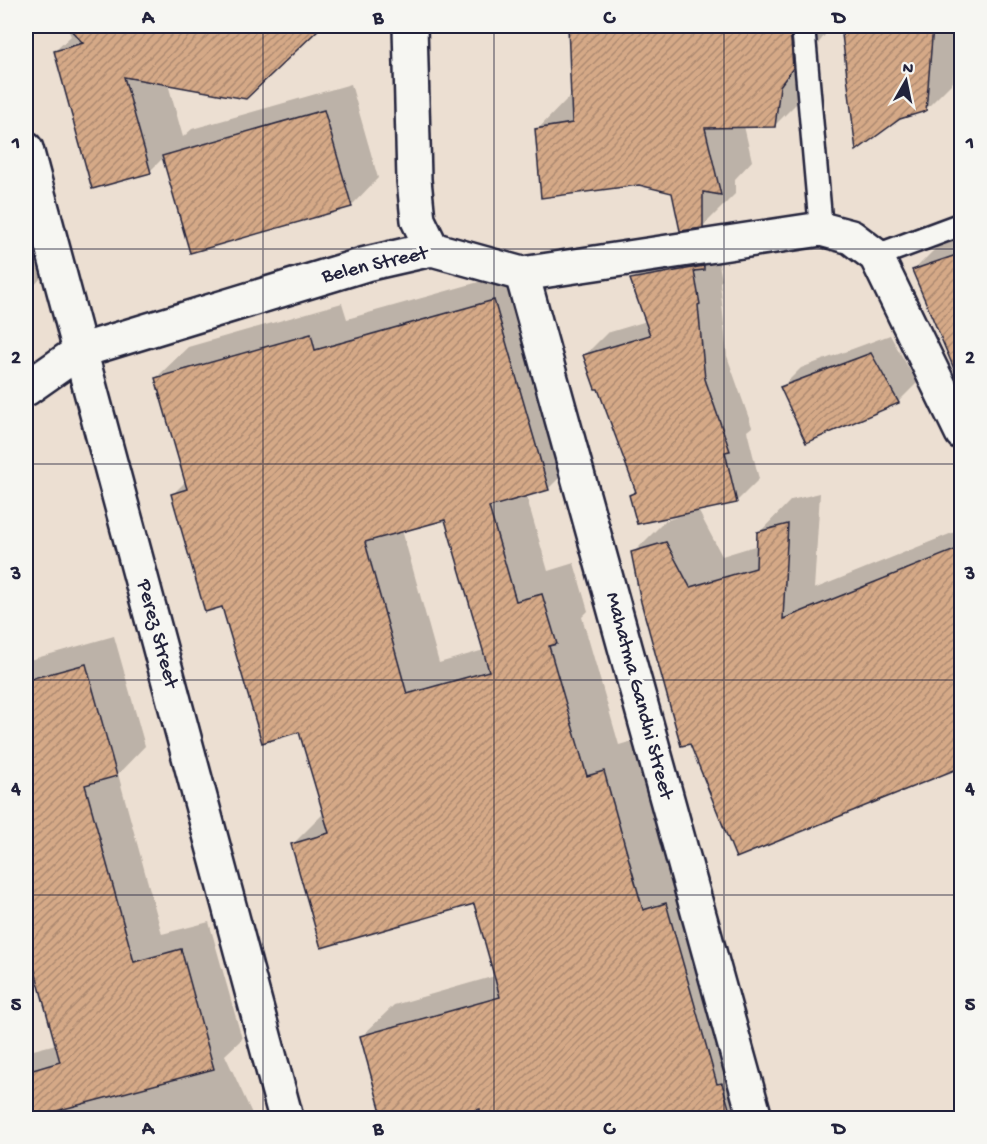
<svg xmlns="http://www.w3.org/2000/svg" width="987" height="1144" viewBox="0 0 987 1144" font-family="'Gochi Hand',sans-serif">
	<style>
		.shadow { fill: #0003; fill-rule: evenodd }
		.building { fill: url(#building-hatch); stroke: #22223b; stroke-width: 1.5; fill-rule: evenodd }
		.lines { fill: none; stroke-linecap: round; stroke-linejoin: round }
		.service-casing { stroke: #22223b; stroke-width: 27 }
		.minor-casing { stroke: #22223b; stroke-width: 38 }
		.tertiary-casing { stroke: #22223b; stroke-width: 38 }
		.service { stroke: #f6f6f2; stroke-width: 22 }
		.minor { stroke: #f6f6f2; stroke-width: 33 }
		.tertiary { stroke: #f6f6f2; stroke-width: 33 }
		.grid { fill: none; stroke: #22223b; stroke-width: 1.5; stroke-opacity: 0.55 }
		.labels { text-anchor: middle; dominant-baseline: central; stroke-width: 6; stroke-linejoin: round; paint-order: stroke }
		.street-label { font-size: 21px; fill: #22223b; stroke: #f6f6f2 }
		.neatline { fill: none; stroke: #22223b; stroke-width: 2 }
		.grid-label { font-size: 20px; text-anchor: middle; font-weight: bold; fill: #22223b }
	</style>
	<defs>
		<pattern id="building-hatch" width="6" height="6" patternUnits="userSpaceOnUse" patternTransform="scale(1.5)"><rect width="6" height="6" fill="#d5a987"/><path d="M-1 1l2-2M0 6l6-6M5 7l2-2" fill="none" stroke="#ac8970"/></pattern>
	</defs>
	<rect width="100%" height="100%" fill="#ecdfd2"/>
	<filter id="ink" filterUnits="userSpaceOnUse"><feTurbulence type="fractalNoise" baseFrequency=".0167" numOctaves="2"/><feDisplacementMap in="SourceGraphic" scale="12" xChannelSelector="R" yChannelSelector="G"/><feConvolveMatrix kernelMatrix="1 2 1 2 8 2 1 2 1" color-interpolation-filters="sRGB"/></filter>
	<g filter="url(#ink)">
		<g class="shadow">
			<path d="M 66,26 L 320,26 L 245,98 L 168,84 L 183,137 L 192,129 L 351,84 L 378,178 L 351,206 L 164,157 L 150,171 L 55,51 L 71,36 Z"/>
			<path d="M 453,26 L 506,26 L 454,33 Z"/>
			<path d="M 570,26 L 824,26 L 825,35 L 811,52 L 807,93 L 774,126 L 744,126 L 752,161 L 735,179 L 735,194 L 703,226 L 673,192 L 537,130 L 569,97 L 572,97 Z"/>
			<path d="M 843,26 L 958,26 L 953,82 L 925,110 L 899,118 L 858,148 Z"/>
			<path d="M 962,234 L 962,381 L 914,270 L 944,240 Z"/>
			<path d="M 26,251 L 44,275 L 26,294 Z"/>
			<path d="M 717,254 L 722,280 L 720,282 L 727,356 L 752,427 L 747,431 L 759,479 L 736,502 L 698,510 L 722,556 L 758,545 L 759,533 L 791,500 L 820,493 L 814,589 L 962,529 L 962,766 L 633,553 L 665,521 L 683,515 L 682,513 L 631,495 L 636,489 L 599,387 L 584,356 L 607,333 L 647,321 L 632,280 L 655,257 Z"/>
			<path d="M 525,269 L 580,457 L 548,489 L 526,495 L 548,571 L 574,563 L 588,611 L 582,617 L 619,745 L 636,740 L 754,1052 L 773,1118 L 385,1118 L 362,1036 L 394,1005 L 495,976 L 475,902 L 293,844 L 324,813 L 300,730 L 223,605 L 173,494 L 186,481 L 156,378 L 188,347 L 342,303 L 347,319 ZM 446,518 L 484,650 L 439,663 L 402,530 Z"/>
			<path d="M 890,335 L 917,383 L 898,402 L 782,387 L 801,368 Z"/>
			<path d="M 26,562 L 33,588 L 26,596 Z"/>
			<path d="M 114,636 L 145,746 L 118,774 L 162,934 L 209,922 L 242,1039 L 225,1055 L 254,1118 L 26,1118 L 26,1052 L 56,1044 L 26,937 L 26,661 Z"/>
		</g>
		<g class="building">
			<path d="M 67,26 L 322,26 L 246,99 L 124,77 L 151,173 L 92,189 L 54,51 L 83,43 Z"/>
			<path d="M 568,26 L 641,26 L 641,31 L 790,26 L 793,68 L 780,86 L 775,127 L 705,128 L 721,195 L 703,192 L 703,228 L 680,231 L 672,193 L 639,185 L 541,198 L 535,129 L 572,123 Z"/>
			<path d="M 841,26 L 933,26 L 926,111 L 900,119 L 856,151 Z"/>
			<path d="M 324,110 L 352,207 L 190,253 L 162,156 Z"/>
			<path d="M 962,253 L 962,385 L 961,385 L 912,270 Z"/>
			<path d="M 704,266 L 704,270 L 694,271 L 700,304 L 698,305 L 705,379 L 730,451 L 725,452 L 737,503 L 637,524 L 629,495 L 636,492 L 598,389 L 595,389 L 583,355 L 650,335 L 630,279 Z"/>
			<path d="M 494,300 L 549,490 L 489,507 L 516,601 L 542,594 L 557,644 L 549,646 L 587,776 L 604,771 L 643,910 L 666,903 L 717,1084 L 722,1083 L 732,1119 L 481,1119 L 480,1109 L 444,1119 L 383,1119 L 360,1036 L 500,997 L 474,904 L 321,948 L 291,844 L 329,833 L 299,732 L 262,743 L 222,607 L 205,612 L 171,494 L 187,489 L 155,378 L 311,334 L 315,350 ZM 445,520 L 489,671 L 407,694 L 365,542 Z"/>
			<path d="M 871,353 L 899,403 L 806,443 L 780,387 Z"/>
			<path d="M 788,524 L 783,619 L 962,547 L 962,767 L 736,858 L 690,744 L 681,746 L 641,602 L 631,552 L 666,542 L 690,587 L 756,568 L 757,532 Z"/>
			<path d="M 86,664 L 117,776 L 85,785 L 134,962 L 181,949 L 214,1069 L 26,1119 L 26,1072 L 60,1062 L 26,938 L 26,680 Z"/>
		</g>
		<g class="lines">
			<g class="service-casing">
				<g id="service">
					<path d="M 803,26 L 821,229"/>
					<path d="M 876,256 L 962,224"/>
				</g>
			</g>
			<g class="minor-casing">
				<g id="minor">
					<path d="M 410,26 L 414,180 L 418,220 L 432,249"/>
					<path d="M 522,274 L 755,1118"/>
					<path d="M 26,389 L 80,351 L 366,264 L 432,249 L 522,274 L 821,229 L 851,237 L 876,256 L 962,433"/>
				</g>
			</g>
			<g class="tertiary-casing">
				<path id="tertiary" d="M 26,149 L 286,1118"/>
			</g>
			<use href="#service" class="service"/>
			<use href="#minor" class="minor"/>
			<use href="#tertiary" class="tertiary"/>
		</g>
	</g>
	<path class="grid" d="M 263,26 L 263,1118M 494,26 L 494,1118M 724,26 L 724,1118M 26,249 L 962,249M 26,464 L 962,464M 26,680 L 962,680M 26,895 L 962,895"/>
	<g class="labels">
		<g class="street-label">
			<text transform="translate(375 266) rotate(-13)">Belen Street</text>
			<text transform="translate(156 634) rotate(75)">Perez Street</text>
			<text transform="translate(638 696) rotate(75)">Mahatma Gandhi Street</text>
		</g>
	</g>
	<rect width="987" height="1144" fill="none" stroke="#f6f6f2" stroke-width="66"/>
	<g transform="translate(906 81) rotate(9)" stroke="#f6f6f2" stroke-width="4.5" paint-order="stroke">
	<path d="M0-4.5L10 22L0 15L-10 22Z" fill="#22223b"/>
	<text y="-9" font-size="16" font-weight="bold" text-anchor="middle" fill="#22223b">N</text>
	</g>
	<rect x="33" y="33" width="921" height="1078" class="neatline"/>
	<g class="grid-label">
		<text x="148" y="23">A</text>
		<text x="378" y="23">B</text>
		<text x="609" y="23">C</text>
		<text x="839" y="23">D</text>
		<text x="16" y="148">1</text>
		<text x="970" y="148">1</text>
		<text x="16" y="363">2</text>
		<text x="970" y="363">2</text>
		<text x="16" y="579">3</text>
		<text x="970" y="579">3</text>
		<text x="16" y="794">4</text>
		<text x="970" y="794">4</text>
		<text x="16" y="1010">5</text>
		<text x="970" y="1010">5</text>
		<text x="148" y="1134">A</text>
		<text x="378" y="1134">B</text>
		<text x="609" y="1134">C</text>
		<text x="839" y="1134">D</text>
	</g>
</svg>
